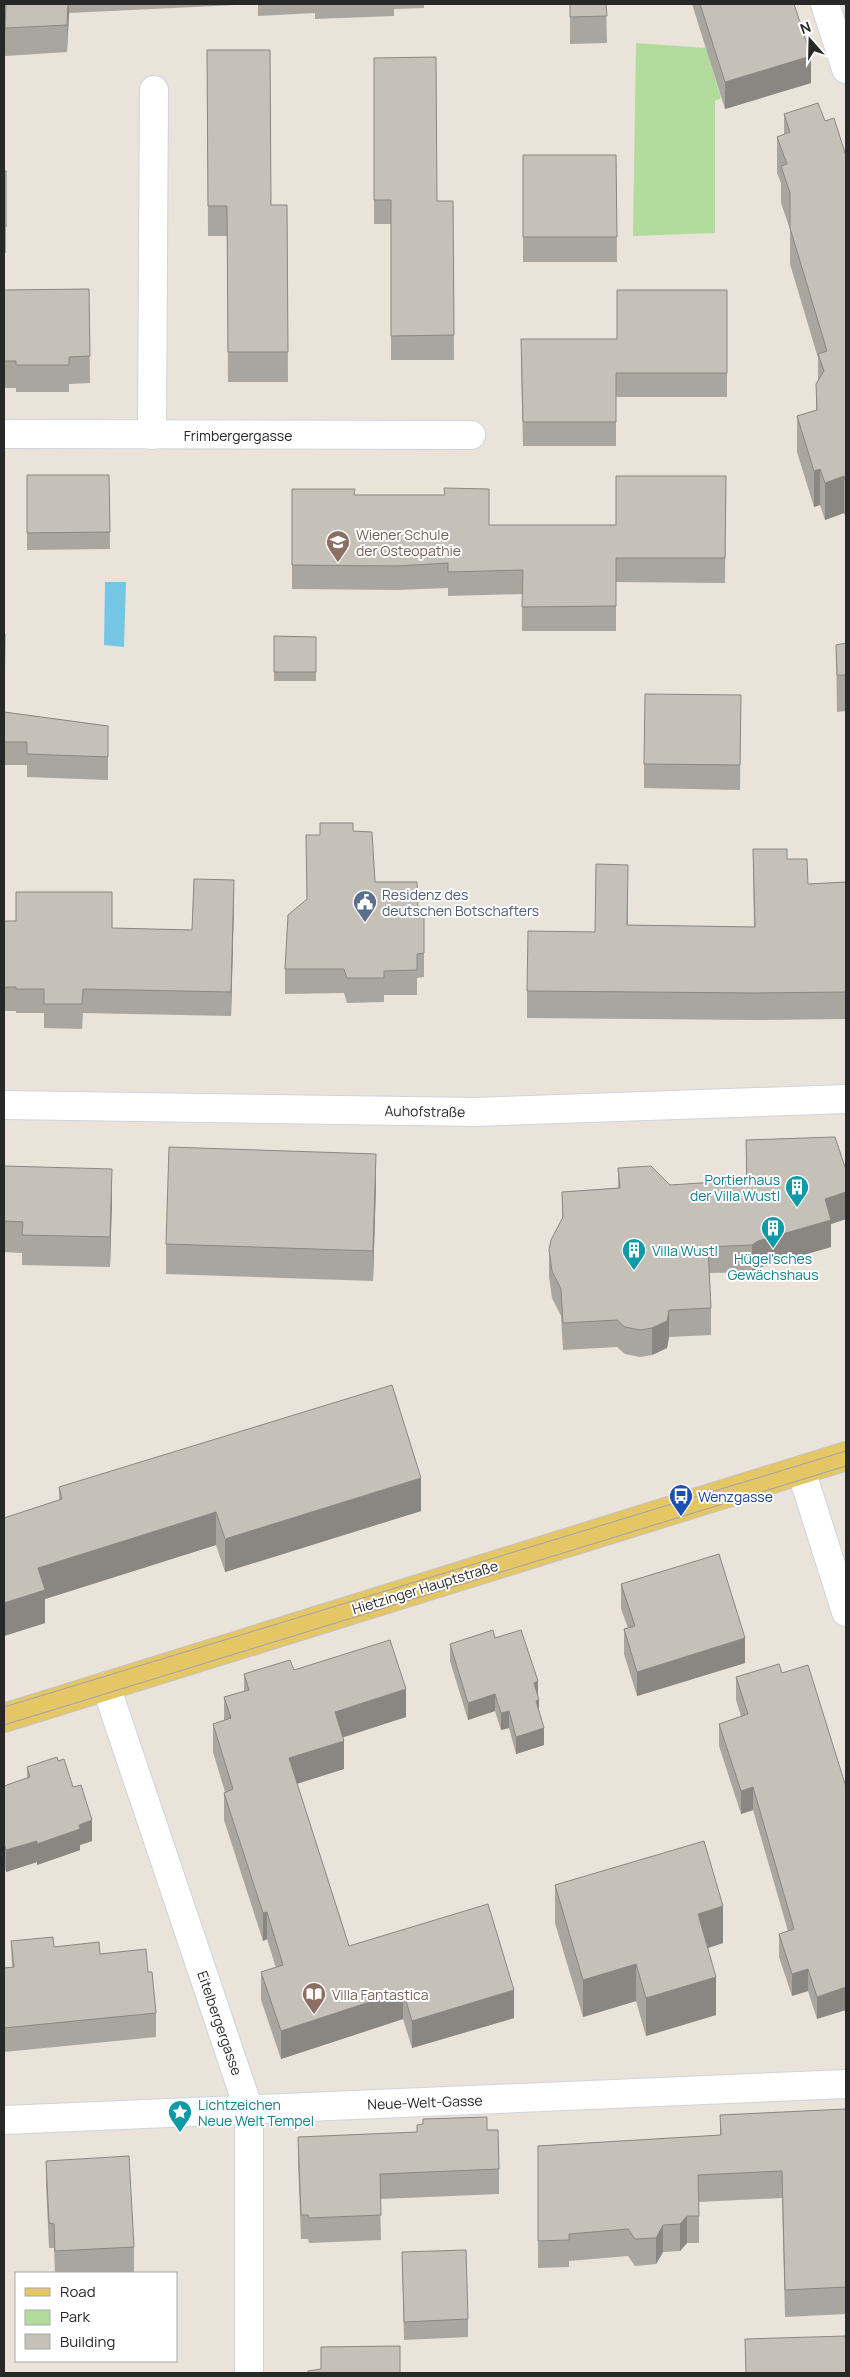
<svg xmlns="http://www.w3.org/2000/svg" width="850" height="2377" viewBox="0 0 850 2377" font-family="Manrope,sans-serif">
	<style>
		.green { fill: #b1dc9b }
		.water { fill: #75c6e4 }
		.lines { fill: none; stroke-linecap: round; stroke-linejoin: round }
		.minor-casing { stroke: #d0d3e0; stroke-width: 30 }
		.major-casing { stroke: #c3c3c3; stroke-width: 30 }
		.minor { stroke: #fff; stroke-width: 28 }
		.major { stroke: #e4c764; stroke-width: 28 }
		.tram { stroke: #9ea1b1; stroke-width: 1 }
		.wall { fill: #a9a69f }
		.shaded-wall { fill: #8a8782 }
		.building { fill: #c5c1b9; stroke: #8a8782 }
		.labels { text-anchor: middle; dominant-baseline: central; stroke-width: 4; stroke-linejoin: round; paint-order: stroke }
		.street-label { font-size: 14px; fill: #282828; stroke: #fff }
		.education-label { font-size: 14px; fill: #785e54; stroke: #fff; text-anchor: start }
		.service-label { font-size: 14px; fill: #4e5e75; stroke: #fff; text-anchor: start }
		.culture-label { font-size: 14px; fill: #0d838f; stroke: #fff; text-anchor: start }
		.transit-label { font-size: 14px; fill: #164399; stroke: #fff; text-anchor: start }
	</style>
	<rect width="100%" height="100%" fill="#e9e3da"/>
	<path class="green" d="M 636,43 L 706,48 L 721,98 L 715,101 L 715,233 L 633,236 Z"/>
	<path class="water" d="M 105,582 L 126,582 L 124,647 L 104,645 Z"/>
	<g class="lines">
		<g class="minor-casing">
			<g id="minor">
				<path d="M 825,4 L 846,69"/>
				<path d="M 4,434 L 471,435"/>
				<path d="M 152,435 L 154,90"/>
				<path d="M 4,1105 L 475,1112 L 846,1099"/>
				<path d="M 801,1470 L 846,1612"/>
				<path d="M 106,1686 L 249,2110 L 249,2373"/>
				<path d="M 4,2120 L 846,2084"/>
			</g>
		</g>
		<g class="major-casing">
			<path id="major" d="M 4,1718 L 846,1456"/>
		</g>
		<use href="#minor" class="minor"/>
		<use href="#major" class="major"/>
		<g class="tram">
			<path d="M 4,1707 L 846,1451"/>
			<path d="M 4,1725 L 846,1466"/>
		</g>
	</g>
	<g class="wall">
		<path d="M 4,4 L 257,4 L 69,13 L 67,52 L 5,56 Z"/>
		<path d="M 258,4 L 424,4 L 424,8 L 394,9 L 394,16 L 315,19 L 315,13 L 258,16 Z"/>
		<path d="M 570,4 L 794,4 L 811,83 L 725,109 L 692,4 L 606,4 L 607,43 L 570,44 Z"/>
		<path d="M 207,50 L 271,205 L 287,205 L 288,382 L 228,382 L 227,236 L 208,236 Z"/>
		<path d="M 374,58 L 437,201 L 453,201 L 454,360 L 391,360 L 391,224 L 374,224 Z"/>
		<path d="M 784,114 L 825,121 L 846,156 L 846,519 L 844,513 L 825,520 L 820,505 L 814,507 L 797,452 L 797,416 L 816,410 L 816,384 L 818,381 L 818,358 L 790,264 L 790,229 L 781,203 L 781,183 L 777,173 L 777,137 L 784,134 Z"/>
		<path d="M 523,155 L 616,155 L 617,262 L 523,262 Z"/>
		<rect x="4" y="171" width="2" height="82"/>
		<path d="M 89,289 L 90,383 L 69,384 L 69,392 L 16,392 L 16,388 L 4,388 L 4,290 Z"/>
		<path d="M 727,290 L 727,397 L 616,397 L 616,446 L 523,446 L 521,364 L 617,339 Z"/>
		<path d="M 27,475 L 109,475 L 110,549 L 27,550 Z"/>
		<path d="M 726,476 L 725,583 L 616,582 L 616,631 L 522,631 L 522,594 L 448,596 L 448,588 L 396,590 L 292,589 L 292,489 L 355,495 L 489,525 L 616,525 Z"/>
		<path d="M 4,634 L 5,712 L 108,726 L 108,780 L 27,777 L 27,765 L 4,765 Z"/>
		<path d="M 274,636 L 316,637 L 316,681 L 274,681 Z"/>
		<path d="M 846,643 L 846,711 L 837,712 L 836,645 Z"/>
		<path d="M 741,695 L 740,790 L 644,788 L 644,764 Z"/>
		<path d="M 320,823 L 353,831 L 375,882 L 418,913 L 424,913 L 424,977 L 417,978 L 417,995 L 384,995 L 384,1002 L 347,1003 L 344,993 L 285,994 L 285,969 L 307,899 L 320,835 Z"/>
		<path d="M 753,849 L 787,859 L 808,884 L 846,882 L 846,1019 L 754,1020 L 527,1018 L 527,991 L 595,932 L 628,892 L 628,925 L 754,927 Z"/>
		<path d="M 234,904 L 231,1016 L 83,1013 L 82,1029 L 44,1028 L 44,1013 L 16,1013 L 16,1011 L 4,1011 L 4,921 L 112,928 L 192,930 Z"/>
		<path d="M 746,1140 L 846,1170 L 846,1219 L 831,1224 L 831,1247 L 758,1268 L 752,1272 L 709,1273 L 711,1308 L 711,1335 L 669,1337 L 667,1348 L 652,1355 L 640,1357 L 625,1354 L 617,1347 L 563,1350 L 561,1316 L 552,1298 L 549,1277 L 549,1250 L 562,1220 L 562,1192 L 618,1188 L 618,1168 L 670,1185 L 746,1180 Z"/>
		<path d="M 4,1166 L 112,1199 L 110,1267 L 22,1265 L 22,1253 L 4,1252 Z"/>
		<path d="M 376,1184 L 373,1281 L 166,1274 L 166,1244 Z"/>
		<path d="M 59,1487 L 421,1511 L 225,1572 L 216,1545 L 45,1599 L 45,1623 L 4,1636 L 59,1500 Z"/>
		<path d="M 621,1584 L 745,1663 L 637,1696 L 624,1654 L 624,1629 L 628,1628 L 621,1609 Z"/>
		<path d="M 495,1638 L 538,1695 L 539,1712 L 544,1745 L 516,1754 L 509,1728 L 501,1730 L 495,1711 L 468,1720 L 450,1661 L 450,1644 Z"/>
		<path d="M 294,1670 L 406,1717 L 343,1737 L 344,1769 L 297,1784 L 349,1946 L 514,2018 L 412,2048 L 403,2019 L 281,2059 L 261,2000 L 261,1972 L 276,1968 L 267,1939 L 263,1941 L 224,1820 L 224,1793 L 225,1792 L 213,1752 L 213,1724 L 224,1720 L 224,1697 L 244,1691 L 244,1674 Z"/>
		<path d="M 782,1673 L 846,1787 L 817,2019 L 808,1991 L 792,1996 L 779,1957 L 779,1934 L 788,1931 L 753,1810 L 741,1814 L 719,1746 L 719,1724 L 741,1716 L 736,1700 L 736,1677 Z"/>
		<path d="M 58,1761 L 73,1787 L 92,1841 L 80,1845 L 80,1850 L 37,1865 L 37,1862 L 6,1872 L 4,1865 L 4,1786 L 27,1778 L 27,1767 Z"/>
		<path d="M 555,1885 L 723,1943 L 708,1948 L 716,2015 L 646,2036 L 636,2001 L 583,2017 L 555,1923 Z"/>
		<path d="M 11,1941 L 100,1954 L 148,1972 L 156,2013 L 156,2037 L 4,2052 L 4,1968 L 12,1967 Z"/>
		<path d="M 846,2109 L 846,2314 L 785,2317 L 782,2198 L 699,2202 L 699,2243 L 687,2243 L 680,2251 L 663,2252 L 656,2264 L 635,2266 L 628,2256 L 569,2261 L 569,2267 L 538,2268 L 538,2146 L 720,2135 L 720,2115 Z"/>
		<path d="M 487,2130 L 499,2169 L 499,2194 L 380,2199 L 381,2240 L 309,2243 L 308,2239 L 301,2239 L 298,2162 L 298,2137 Z"/>
		<path d="M 46,2161 L 134,2247 L 134,2272 L 102,2273 L 55,2273 L 54,2248 L 49,2248 L 46,2185 Z"/>
		<path d="M 402,2252 L 468,2319 L 468,2337 L 404,2340 Z"/>
	</g>
	<g class="shaded-wall">
		<path d="M 68,4 L 69,4 L 69,13 L 67,52 Z"/>
		<path d="M 811,56 L 811,83 L 725,109 L 725,82 Z"/>
		<path d="M 820,469 L 820,505 L 814,507 L 814,471 Z"/>
		<path d="M 844,476 L 844,513 L 825,520 L 825,483 Z"/>
		<path d="M 234,880 L 234,904 L 231,1016 L 231,992 Z"/>
		<path d="M 376,1154 L 376,1184 L 373,1281 L 373,1251 Z"/>
		<path d="M 112,1169 L 112,1199 L 110,1267 L 110,1237 Z"/>
		<path d="M 846,1192 L 846,1219 L 831,1224 L 831,1247 L 758,1268 L 752,1272 L 752,1245 L 825,1199 Z"/>
		<path d="M 669,1310 L 669,1337 L 667,1348 L 652,1355 L 652,1328 Z"/>
		<path d="M 421,1478 L 421,1511 L 225,1572 L 225,1539 Z"/>
		<path d="M 216,1512 L 216,1545 L 45,1599 L 45,1623 L 4,1636 L 4,1603 L 38,1568 Z"/>
		<path d="M 745,1638 L 745,1663 L 637,1696 L 637,1672 Z"/>
		<path d="M 538,1681 L 538,1698 L 534,1683 Z"/>
		<path d="M 406,1689 L 406,1717 L 335,1740 L 335,1712 Z"/>
		<path d="M 495,1694 L 495,1711 L 468,1720 L 468,1703 Z"/>
		<path d="M 539,1700 L 539,1717 L 536,1701 Z"/>
		<path d="M 509,1711 L 509,1728 L 501,1730 L 501,1713 Z"/>
		<path d="M 544,1728 L 544,1745 L 516,1754 L 516,1737 Z"/>
		<path d="M 344,1741 L 344,1769 L 289,1786 L 289,1758 Z"/>
		<path d="M 753,1787 L 753,1810 L 741,1814 L 741,1791 Z"/>
		<path d="M 92,1820 L 92,1841 L 80,1845 L 80,1850 L 37,1865 L 37,1844 L 79,1825 Z"/>
		<path d="M 37,1841 L 37,1862 L 6,1872 L 6,1850 Z"/>
		<path d="M 723,1906 L 723,1943 L 698,1951 L 698,1914 Z"/>
		<path d="M 267,1912 L 267,1939 L 263,1941 L 263,1913 Z"/>
		<path d="M 636,1964 L 636,2001 L 583,2017 L 583,1980 Z"/>
		<path d="M 808,1969 L 808,1991 L 792,1996 L 792,1974 Z"/>
		<path d="M 716,1977 L 716,2015 L 646,2036 L 646,1998 Z"/>
		<path d="M 846,1987 L 846,2010 L 817,2019 L 817,1997 Z"/>
		<path d="M 514,1990 L 514,2018 L 412,2048 L 412,2021 Z"/>
		<path d="M 403,1991 L 403,2019 L 281,2059 L 281,2031 Z"/>
		<path d="M 687,2216 L 687,2243 L 680,2251 L 680,2224 Z"/>
		<path d="M 663,2225 L 663,2252 L 656,2264 L 656,2238 Z"/>
	</g>
	<g class="building">
		<path d="M 6,4 L 68,4 L 67,25 L 5,28 Z"/>
		<path d="M 570,4 L 606,4 L 607,16 L 570,17 Z"/>
		<path d="M 700,4 L 794,4 L 811,56 L 725,82 Z"/>
		<path d="M 207,50 L 270,50 L 271,205 L 287,205 L 288,352 L 228,352 L 227,206 L 208,206 Z"/>
		<path d="M 436,57 L 437,201 L 453,201 L 454,335 L 391,336 L 391,200 L 374,200 L 374,58 Z"/>
		<path d="M 818,103 L 825,121 L 834,118 L 846,156 L 846,482 L 844,476 L 825,483 L 820,469 L 814,471 L 797,416 L 817,410 L 816,384 L 824,371 L 818,354 L 827,351 L 790,228 L 790,193 L 781,166 L 787,164 L 777,137 L 790,132 L 784,114 Z"/>
		<path d="M 523,155 L 616,155 L 617,237 L 523,237 Z"/>
		<rect x="4" y="171" width="2" height="55"/>
		<path d="M 89,289 L 90,356 L 69,357 L 69,365 L 16,365 L 16,361 L 4,361 L 4,290 Z"/>
		<path d="M 617,290 L 727,290 L 727,373 L 616,373 L 616,422 L 523,422 L 521,339 L 617,339 Z"/>
		<path d="M 27,475 L 109,475 L 110,532 L 27,533 Z"/>
		<path d="M 616,476 L 726,476 L 725,558 L 616,558 L 616,606 L 522,607 L 523,570 L 448,572 L 448,563 L 396,566 L 292,565 L 292,489 L 355,489 L 354,495 L 445,495 L 444,488 L 489,489 L 489,525 L 616,525 Z"/>
		<path d="M 4,634 L 5,634 L 4,712 L 108,726 L 108,757 L 27,754 L 27,742 L 4,742 Z"/>
		<path d="M 274,636 L 316,637 L 316,672 L 274,672 Z"/>
		<path d="M 846,643 L 846,675 L 837,675 L 836,645 Z"/>
		<path d="M 645,694 L 741,695 L 740,765 L 644,764 Z"/>
		<path d="M 320,823 L 353,823 L 353,831 L 372,832 L 375,882 L 417,882 L 418,913 L 424,913 L 424,953 L 417,954 L 417,970 L 384,971 L 384,978 L 347,978 L 344,969 L 285,969 L 288,915 L 307,899 L 306,835 L 320,835 Z"/>
		<path d="M 753,849 L 787,849 L 787,859 L 807,859 L 808,884 L 846,882 L 846,992 L 754,993 L 527,991 L 528,931 L 595,932 L 596,864 L 628,865 L 627,925 L 755,927 Z"/>
		<path d="M 194,879 L 234,880 L 231,992 L 83,989 L 82,1004 L 44,1004 L 44,989 L 16,989 L 16,987 L 4,987 L 4,921 L 16,921 L 16,892 L 112,892 L 112,928 L 192,930 Z"/>
		<path d="M 835,1137 L 846,1170 L 846,1192 L 825,1199 L 831,1220 L 758,1241 L 752,1245 L 708,1247 L 711,1308 L 669,1310 L 667,1321 L 652,1328 L 640,1330 L 625,1327 L 617,1320 L 563,1323 L 561,1289 L 552,1271 L 549,1250 L 551,1240 L 563,1217 L 562,1192 L 620,1188 L 618,1168 L 651,1166 L 670,1185 L 747,1180 L 746,1140 Z"/>
		<path d="M 169,1147 L 376,1154 L 373,1251 L 166,1244 Z"/>
		<path d="M 4,1166 L 112,1169 L 110,1237 L 22,1235 L 23,1222 L 4,1221 Z"/>
		<path d="M 392,1385 L 421,1478 L 225,1539 L 216,1512 L 38,1568 L 45,1590 L 4,1603 L 4,1518 L 62,1499 L 59,1487 Z"/>
		<path d="M 719,1554 L 745,1638 L 637,1672 L 624,1629 L 635,1626 L 621,1584 Z"/>
		<path d="M 493,1630 L 495,1638 L 521,1630 L 538,1681 L 534,1683 L 539,1700 L 536,1701 L 544,1728 L 516,1737 L 509,1711 L 501,1713 L 495,1694 L 468,1703 L 450,1644 Z"/>
		<path d="M 390,1640 L 406,1689 L 335,1712 L 344,1741 L 289,1758 L 349,1946 L 488,1904 L 514,1990 L 412,2021 L 403,1991 L 281,2031 L 261,1972 L 283,1965 L 267,1912 L 263,1913 L 224,1793 L 233,1789 L 213,1724 L 231,1718 L 224,1697 L 249,1690 L 244,1674 L 290,1660 L 294,1670 Z"/>
		<path d="M 779,1664 L 782,1673 L 808,1665 L 846,1787 L 846,1987 L 817,1997 L 808,1969 L 792,1974 L 779,1934 L 794,1929 L 753,1787 L 741,1791 L 719,1724 L 748,1714 L 736,1677 Z"/>
		<path d="M 57,1757 L 58,1761 L 64,1759 L 73,1787 L 81,1785 L 92,1820 L 79,1825 L 80,1829 L 37,1844 L 37,1841 L 6,1850 L 4,1843 L 4,1786 L 30,1777 L 27,1767 Z"/>
		<path d="M 704,1841 L 723,1906 L 698,1914 L 716,1977 L 646,1998 L 636,1964 L 583,1980 L 555,1885 Z"/>
		<path d="M 53,1937 L 54,1947 L 99,1942 L 100,1954 L 146,1949 L 148,1972 L 152,1972 L 156,2013 L 4,2028 L 4,1968 L 14,1967 L 11,1941 Z"/>
		<path d="M 846,2109 L 846,2287 L 785,2290 L 782,2171 L 698,2175 L 699,2216 L 687,2216 L 680,2224 L 663,2225 L 656,2238 L 635,2239 L 628,2229 L 569,2234 L 569,2240 L 538,2241 L 538,2146 L 721,2135 L 720,2115 Z"/>
		<path d="M 487,2117 L 487,2130 L 498,2130 L 499,2169 L 380,2174 L 381,2215 L 309,2218 L 308,2215 L 301,2215 L 298,2137 L 417,2132 L 417,2125 L 423,2124 L 423,2119 Z"/>
		<path d="M 129,2156 L 134,2247 L 55,2251 L 54,2224 L 49,2223 L 46,2161 Z"/>
		<path d="M 466,2250 L 468,2319 L 404,2322 L 402,2252 Z"/>
		<path d="M 846,2336 L 846,2373 L 746,2373 L 745,2339 Z"/>
		<path d="M 400,2346 L 400,2373 L 308,2373 L 308,2371 L 321,2369 L 321,2347 Z"/>
	</g>
	<defs>
		<g id="school-pin" transform="scale(1.25)"><path d="M0 17L-7.5 6A9.5 9.5 0 1 1 7.5 6Z" fill="#8d6e63" stroke="#fff"/><path d="M0-5L7-2L0 1L-7-2ZM-4 1L0 2.5L4 1V4Q0 6-4 4Z" fill="#fff"/></g>
		<g id="civic-pin" transform="scale(1.25)"><path d="M0 17L-7.5 6A9.5 9.5 0 1 1 7.5 6Z" fill="#5c6f8a" stroke="#fff"/><path d="M-.6-6.5H3V-4.5H.6V-3L4-1V1h2V6H-6V1h2V-1L-.6-3ZM-1.2 2.5V6h2.4V2.5Z" fill="#fff"/></g>
		<g id="building-pin" transform="scale(1.25)"><path d="M0 17L-7.5 6A9.5 9.5 0 1 1 7.5 6Z" fill="#0f9aa8" stroke="#fff"/><path d="M-4-6H4V6H1V3H-1V6H-4ZM-2.5-4.3h1.7v1.8h-1.7ZM.8-4.3h1.7v1.8H.8ZM-2.5-1h1.7V.8h-1.7ZM.8-1h1.7V.8H.8Z" fill="#fff"/></g>
		<g id="bus-pin" transform="scale(1.25)"><path d="M0 17L-7.5 6A9.5 9.5 0 1 1 7.5 6Z" fill="#1a4fb4" stroke="#fff"/><path d="M-5-6H5V4H4V6H2V4H-2V6H-4V4H-5ZM-3.5-4V0h7V-4ZM-3.5 1.2v1.5H-2V1.2ZM2 1.2v1.5H3.5V1.2Z" fill="#fff"/></g>
		<g id="library-pin" transform="scale(1.25)"><path d="M0 17L-7.5 6A9.5 9.5 0 1 1 7.5 6Z" fill="#8d6e63" stroke="#fff"/><path d="M-6-4Q-3-5.5-.7-3.5V5Q-3 3-6 4ZM6-4Q3-5.5 .7-3.5V5Q3 3 6 4Z" fill="#fff"/></g>
		<g id="sight-pin" transform="scale(1.25)"><path d="M0 17L-7.5 6A9.5 9.5 0 1 1 7.5 6Z" fill="#0f9aa8" stroke="#fff"/><path d="M0-6L1.8-2.2L6-1.7L2.9 1.2L3.7 5.4L0 3.3L-3.7 5.4L-2.9 1.2L-6-1.7L-1.8-2.2Z" fill="#fff"/></g>
	</defs>
	<g fill-rule="evenodd">
		<use href="#school-pin" x="338" y="542"/>
		<use href="#civic-pin" x="365" y="902"/>
		<use href="#building-pin" x="797" y="1187"/>
		<use href="#building-pin" x="773" y="1228"/>
		<use href="#building-pin" x="634" y="1250"/>
		<use href="#bus-pin" x="681" y="1496"/>
		<use href="#library-pin" x="314" y="1994"/>
		<use href="#sight-pin" x="180" y="2112"/>
	</g>
	<g class="labels">
		<g class="street-label">
			<text x="238" y="435">Frimbergergasse</text>
			<text transform="translate(425 1111) rotate(1)">Auhofstraße</text>
			<text transform="translate(425 1587) rotate(-17)">Hietzinger Hauptstraße</text>
			<text transform="translate(220 2023) rotate(71)">Eitelbergergasse</text>
			<text transform="translate(425 2102) rotate(-2)">Neue-Welt-Gasse</text>
		</g>
		<g class="education-label">
			<text x="356" y="534">Wiener Schule<tspan x="356" dy="16">der Osteopathie</tspan></text>
			<text x="332" y="1994">Villa Fantastica</text>
		</g>
		<g class="service-label">
			<text x="382" y="894">Residenz des<tspan x="382" dy="16">deutschen Botschafters</tspan></text>
		</g>
		<g class="culture-label">
			<text x="780" y="1179" text-anchor="end">Portierhaus<tspan x="780" dy="16">der Villa Wustl</tspan></text>
			<text x="652" y="1250">Villa Wustl</text>
			<text x="773" y="1258" text-anchor="middle">Hügel'sches<tspan x="773" dy="16">Gewächshaus</tspan></text>
			<text x="198" y="2104">Lichtzeichen<tspan x="198" dy="16">Neue Welt Tempel</tspan></text>
		</g>
		<g class="transit-label">
			<text x="698" y="1496">Wenzgasse</text>
		</g>
	</g>
	<rect width="850" height="2377" fill="none" stroke="#282828" stroke-width="10"/>
	<rect x="15" y="2272" width="162" height="90" fill="#ffffff" stroke="#a9a9a9"/>
	<rect x="25" y="2288" width="25" height="8" fill="#e4c764" stroke="#a9a9a9"/>
	<text x="60" y="2297" font-size="15" fill="#282828">Road</text>
	<rect x="25" y="2310" width="25" height="15" fill="#b1dc9b" stroke="#a9a9a9"/>
	<text x="60" y="2322" font-size="15" fill="#282828">Park</text>
	<rect x="25" y="2334" width="25" height="15" fill="#c5c1b9" stroke="#a9a9a9"/>
	<text x="60" y="2347" font-size="15" fill="#282828">Building</text>
	<g transform="translate(810 40) rotate(340)" stroke="#ffffff" stroke-width="4" paint-order="stroke">
	<path d="M0-4L9 19L0 12L-9 19Z" fill="#282828"/>
	<text y="-8" font-size="14" font-weight="bold" text-anchor="middle" fill="#282828">N</text>
	</g>
</svg>
